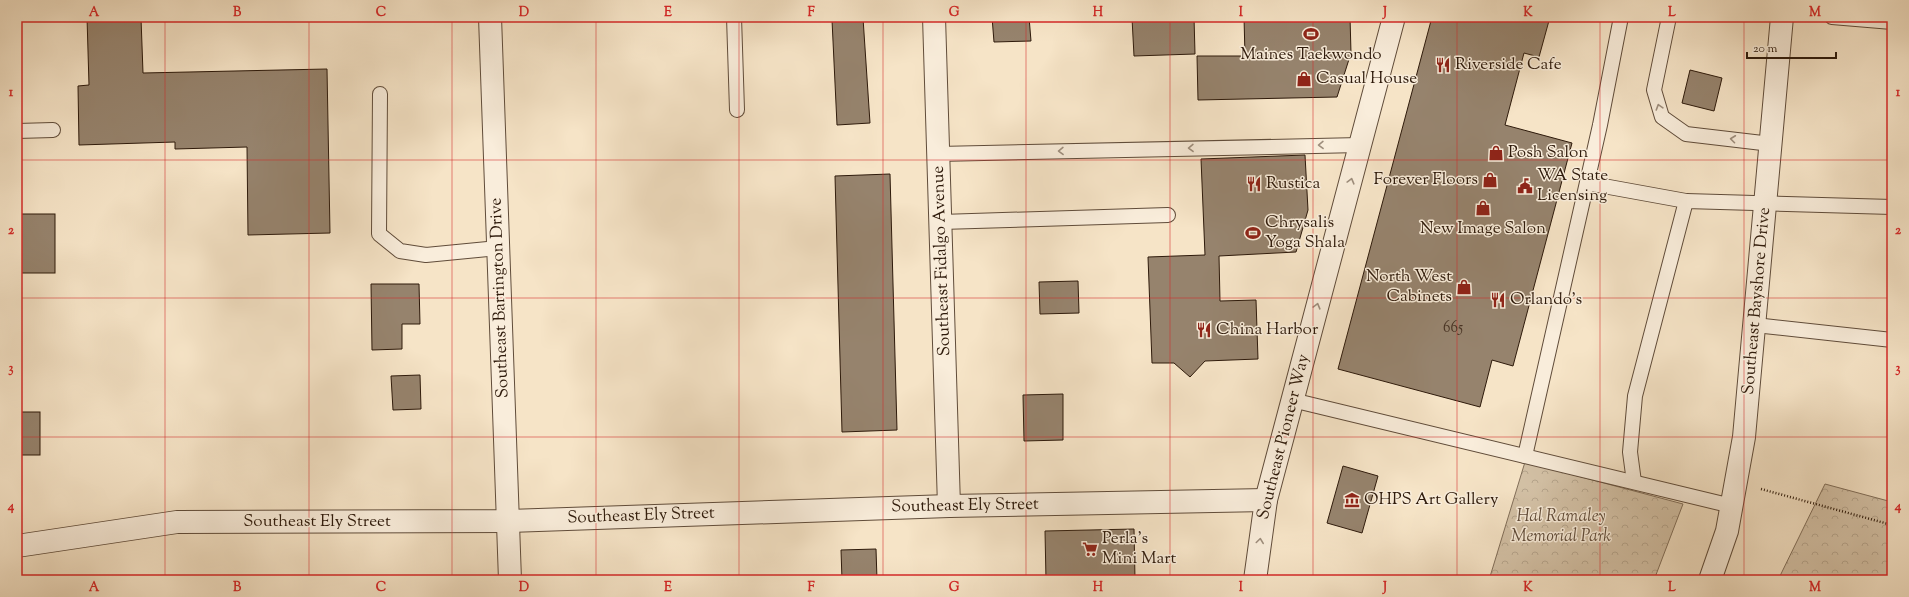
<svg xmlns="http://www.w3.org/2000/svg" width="1909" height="597" viewBox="0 0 1909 597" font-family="'Sorts Mill Goudy',serif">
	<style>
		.forest { fill: url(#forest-crowns); stroke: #816e59 }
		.building { fill: #96836d; stroke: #2e1a0b }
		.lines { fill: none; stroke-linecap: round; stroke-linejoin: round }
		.service-casing { stroke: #604c3a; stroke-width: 16 }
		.minor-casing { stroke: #604c3a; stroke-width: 24 }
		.tertiary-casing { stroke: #604c3a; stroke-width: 24 }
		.path { stroke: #2e1a0b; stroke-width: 2.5; stroke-dasharray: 1 2; stroke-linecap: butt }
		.service { stroke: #f9eddb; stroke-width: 14 }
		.minor { stroke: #f9eddb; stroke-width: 22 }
		.tertiary { stroke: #f9eddb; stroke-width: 22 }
		.oneway { stroke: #9e8e7d }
		.grid { fill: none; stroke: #d62828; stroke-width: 1; stroke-opacity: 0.55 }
		.labels { text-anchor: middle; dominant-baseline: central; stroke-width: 3; stroke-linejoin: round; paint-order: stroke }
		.number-label { font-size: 15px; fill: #483424 }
		.poi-label { font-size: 17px; fill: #2e1a0b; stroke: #f9eddb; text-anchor: start }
		.street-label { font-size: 17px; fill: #2e1a0b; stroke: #f9eddb }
		.park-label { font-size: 17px; font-style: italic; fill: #604c3a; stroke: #f9eddb }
		.neatline { fill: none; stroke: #d62828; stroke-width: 1.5 }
		.grid-label { font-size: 13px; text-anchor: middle; font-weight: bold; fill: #d62828 }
	</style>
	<defs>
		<pattern id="forest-crowns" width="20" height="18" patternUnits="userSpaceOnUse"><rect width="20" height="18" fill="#d4c2a7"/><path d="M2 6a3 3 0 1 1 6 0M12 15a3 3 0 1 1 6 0" fill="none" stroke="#b6a68e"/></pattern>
	</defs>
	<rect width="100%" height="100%" fill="#f6e4c7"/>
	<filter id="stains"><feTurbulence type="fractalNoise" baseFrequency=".005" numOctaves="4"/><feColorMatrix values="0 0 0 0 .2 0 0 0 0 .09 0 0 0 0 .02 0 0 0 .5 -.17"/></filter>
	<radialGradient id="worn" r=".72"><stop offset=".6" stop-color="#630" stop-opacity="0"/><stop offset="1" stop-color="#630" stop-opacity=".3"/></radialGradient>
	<g class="forest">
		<path d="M 1525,462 L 1683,504 L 1654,580 L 1489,580 Z"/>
		<path d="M 1825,484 L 1892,502 L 1892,580 L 1778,580 Z"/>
	</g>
	<g class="building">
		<path d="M 87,17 L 141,18 L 143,73 L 327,69 L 330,233 L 248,235 L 247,147 L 175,149 L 175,142 L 79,145 L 78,86 L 89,85 Z"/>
		<path d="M 992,17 L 1029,17 L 1031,41 L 994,42 Z"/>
		<path d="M 1194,17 L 1195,54 L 1134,56 L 1132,18 Z"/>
		<path d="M 1244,17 L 1350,17 L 1351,53 L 1337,97 L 1198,100 L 1197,56 L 1245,56 Z"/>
		<path d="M 1432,17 L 1550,17 L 1539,57 L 1524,53 L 1505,125 L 1572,143 L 1513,366 L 1492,360 L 1480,407 L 1338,369 Z"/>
		<path d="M 863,18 L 870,123 L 837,125 L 832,20 Z"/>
		<path d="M 1690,70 L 1722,78 L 1714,111 L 1682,103 Z"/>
		<path d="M 1305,155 L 1308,210 L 1296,252 L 1219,256 L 1220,301 L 1256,300 L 1258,359 L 1205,361 L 1190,377 L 1174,363 L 1152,363 L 1148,257 L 1205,255 L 1201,159 Z"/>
		<path d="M 890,174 L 897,430 L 842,432 L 835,176 Z"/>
		<rect x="17" y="214" width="38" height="59"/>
		<path d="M 1078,281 L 1079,313 L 1040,314 L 1039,282 Z"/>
		<path d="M 371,284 L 419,284 L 420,324 L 402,324 L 402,349 L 372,350 Z"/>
		<path d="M 420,375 L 421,409 L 393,410 L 391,376 Z"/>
		<path d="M 1063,394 L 1063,440 L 1024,441 L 1023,395 Z"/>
		<rect x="17" y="412" width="23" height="43"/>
		<path d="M 1343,466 L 1378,476 L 1362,533 L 1327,523 Z"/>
		<path d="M 1134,529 L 1135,579 L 1046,580 L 1045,531 Z"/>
		<path d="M 876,549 L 877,580 L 842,580 L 841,550 Z"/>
	</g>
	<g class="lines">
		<g class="service-casing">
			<g id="service">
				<path d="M 734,17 L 737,110"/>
				<path d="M 1669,17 L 1654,90 L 1662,117 L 1686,134 L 1771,144"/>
				<path d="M 1832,17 L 1892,22"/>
				<path d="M 380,94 L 379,234 L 400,251 L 426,255 L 498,248"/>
				<path d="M 17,131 L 53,130"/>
				<path d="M 938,154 L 1360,145"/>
				<path d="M 1587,183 L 1686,201"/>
				<path d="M 941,222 L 1168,215"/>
				<path d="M 1755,325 L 1892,340"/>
				<path d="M 1292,400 L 1732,506"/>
				<path d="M 1525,456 L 1600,125 L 1621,17"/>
				<path d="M 1634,482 L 1630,452 L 1635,396 L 1686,201 L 1892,207"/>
			</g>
		</g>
		<g class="minor-casing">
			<g id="minor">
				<path d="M 934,17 L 949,506"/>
				<path d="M 17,546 L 177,522 L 509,521 L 949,506 L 1266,500"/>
			</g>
		</g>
		<g class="tertiary-casing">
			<g id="tertiary">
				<path d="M 490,17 L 510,580"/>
				<path d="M 1255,580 L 1266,500 L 1394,17"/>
				<path d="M 1710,580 L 1727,531 L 1744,437 L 1782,17"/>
			</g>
		</g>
		<path class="path" d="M 1761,489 L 1892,525"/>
		<use href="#service" class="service"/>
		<use href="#minor" class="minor"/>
		<use href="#tertiary" class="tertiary"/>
	</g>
	<defs><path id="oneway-chevron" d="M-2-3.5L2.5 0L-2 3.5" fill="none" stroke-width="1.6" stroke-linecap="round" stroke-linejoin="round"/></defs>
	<g class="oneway">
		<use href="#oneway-chevron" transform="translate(1659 107) rotate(-107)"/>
		<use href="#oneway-chevron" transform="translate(1733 139) rotate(-173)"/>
		<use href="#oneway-chevron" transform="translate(1321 145) rotate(179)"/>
		<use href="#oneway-chevron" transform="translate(1191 148) rotate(179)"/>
		<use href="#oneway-chevron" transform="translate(1061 151) rotate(179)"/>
		<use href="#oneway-chevron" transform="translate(1351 181) rotate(-75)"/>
		<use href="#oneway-chevron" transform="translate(1317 306) rotate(-75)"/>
		<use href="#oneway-chevron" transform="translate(1260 541) rotate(-82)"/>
	</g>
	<path class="grid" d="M 165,17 L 165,580M 309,17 L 309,580M 452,17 L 452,580M 596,17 L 596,580M 739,17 L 739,580M 883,17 L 883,580M 1026,17 L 1026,580M 1170,17 L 1170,580M 1313,17 L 1313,580M 1457,17 L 1457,580M 1600,17 L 1600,580M 1744,17 L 1744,580M 17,160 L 1892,160M 17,298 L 1892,298M 17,437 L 1892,437"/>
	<defs>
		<g id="stadium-bare" transform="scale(1.2)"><path d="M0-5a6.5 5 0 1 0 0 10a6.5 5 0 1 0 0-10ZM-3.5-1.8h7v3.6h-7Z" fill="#8f2418" stroke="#f9eddb" stroke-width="2.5" paint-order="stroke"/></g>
		<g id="restaurant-bare" transform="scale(1.2)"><path d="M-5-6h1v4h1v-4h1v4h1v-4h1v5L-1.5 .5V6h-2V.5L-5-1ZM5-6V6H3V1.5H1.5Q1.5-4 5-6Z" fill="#8f2418" stroke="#f9eddb" stroke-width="2.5" paint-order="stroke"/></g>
		<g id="shop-bare" transform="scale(1.2)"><path d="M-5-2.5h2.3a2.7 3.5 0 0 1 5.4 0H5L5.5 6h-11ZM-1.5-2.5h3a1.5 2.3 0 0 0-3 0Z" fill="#8f2418" stroke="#f9eddb" stroke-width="2.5" paint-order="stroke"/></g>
		<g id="civic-bare" transform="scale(1.2)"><path d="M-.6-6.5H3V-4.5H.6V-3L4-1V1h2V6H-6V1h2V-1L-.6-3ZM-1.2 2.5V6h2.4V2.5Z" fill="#8f2418" stroke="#f9eddb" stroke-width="2.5" paint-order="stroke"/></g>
		<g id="museum-bare" transform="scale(1.2)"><path d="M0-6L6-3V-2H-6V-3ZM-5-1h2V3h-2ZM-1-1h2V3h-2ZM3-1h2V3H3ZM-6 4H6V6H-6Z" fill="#8f2418" stroke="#f9eddb" stroke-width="2.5" paint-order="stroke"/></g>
		<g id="supermarket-bare" transform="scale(1.2)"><path d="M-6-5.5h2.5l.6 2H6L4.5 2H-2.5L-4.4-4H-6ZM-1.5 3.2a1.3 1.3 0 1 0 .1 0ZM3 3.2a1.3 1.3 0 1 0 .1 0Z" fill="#8f2418" stroke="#f9eddb" stroke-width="2.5" paint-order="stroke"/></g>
	</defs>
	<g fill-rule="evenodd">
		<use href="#stadium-bare" x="1311" y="34"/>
		<use href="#restaurant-bare" x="1443" y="65"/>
		<use href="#shop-bare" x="1304" y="79"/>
		<use href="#shop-bare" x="1496" y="153"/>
		<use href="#shop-bare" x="1490" y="180"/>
		<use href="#restaurant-bare" x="1254" y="184"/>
		<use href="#civic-bare" x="1525" y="186"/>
		<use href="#shop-bare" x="1483" y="208"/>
		<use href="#stadium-bare" x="1253" y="233"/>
		<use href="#shop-bare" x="1464" y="287"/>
		<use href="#restaurant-bare" x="1498" y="300"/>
		<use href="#restaurant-bare" x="1204" y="330"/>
		<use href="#museum-bare" x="1352" y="500"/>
		<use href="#supermarket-bare" x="1090" y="549"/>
	</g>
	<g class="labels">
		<g class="number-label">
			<text x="1453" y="328">665</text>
		</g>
		<g class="poi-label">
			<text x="1311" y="55" text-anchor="middle">Maines Taekwondo</text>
			<text x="1455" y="65">Riverside Cafe</text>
			<text x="1316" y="79">Casual House</text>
			<text x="1508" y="153">Posh Salon</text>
			<text x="1537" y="176">WA State<tspan x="1537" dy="20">Licensing</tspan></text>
			<text x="1478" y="180" text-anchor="end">Forever Floors</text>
			<text x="1266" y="184">Rustica</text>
			<text x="1265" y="223">Chrysalis<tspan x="1265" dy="20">Yoga Shala</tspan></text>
			<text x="1483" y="229" text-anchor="middle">New Image Salon</text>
			<text x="1452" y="277" text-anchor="end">North West<tspan x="1452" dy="20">Cabinets</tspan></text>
			<text x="1510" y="300">Orlando's</text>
			<text x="1216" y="330">China Harbor</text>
			<text x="1364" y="500">OHPS Art Gallery</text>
			<text x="1102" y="539">Perla’s<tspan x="1102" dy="20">Mini Mart</tspan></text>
		</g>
		<g class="street-label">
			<text transform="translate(942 261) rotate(-92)">Southeast Fidalgo Avenue</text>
			<text transform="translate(500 298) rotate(-92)">Southeast Barrington Drive</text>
			<text transform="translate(1757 301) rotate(-85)">Southeast Bayshore Drive</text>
			<text transform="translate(1284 437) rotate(-76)">Southeast Pioneer Way</text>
			<text transform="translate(965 506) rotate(-1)">Southeast Ely Street</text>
			<text transform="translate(641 516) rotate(-2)">Southeast Ely Street</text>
			<text x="317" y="522">Southeast Ely Street</text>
		</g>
		<g class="park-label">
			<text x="1561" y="517">Hal Ramaley<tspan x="1561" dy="20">Memorial Park</tspan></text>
		</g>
	</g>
	<rect width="1909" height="597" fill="none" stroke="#f6e4c7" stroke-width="44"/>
	<path d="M1747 52v6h89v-6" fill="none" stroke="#2e1a0b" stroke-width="2"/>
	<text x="1753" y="52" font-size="12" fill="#2e1a0b" stroke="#f9eddb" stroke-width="3" paint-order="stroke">20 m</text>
	<rect x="22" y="22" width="1865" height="553" class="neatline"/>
	<g class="grid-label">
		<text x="94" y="16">A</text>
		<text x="237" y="16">B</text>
		<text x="381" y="16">C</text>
		<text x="524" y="16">D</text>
		<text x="668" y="16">E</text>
		<text x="811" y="16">F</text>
		<text x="954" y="16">G</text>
		<text x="1098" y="16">H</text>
		<text x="1241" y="16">I</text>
		<text x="1385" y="16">J</text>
		<text x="1528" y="16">K</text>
		<text x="1672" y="16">L</text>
		<text x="1815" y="16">M</text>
		<text x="11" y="96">1</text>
		<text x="1898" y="96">1</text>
		<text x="11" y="234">2</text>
		<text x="1898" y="234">2</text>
		<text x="11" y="372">3</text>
		<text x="1898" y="372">3</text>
		<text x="11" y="510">4</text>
		<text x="1898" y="510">4</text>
		<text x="94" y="591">A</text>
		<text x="237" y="591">B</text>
		<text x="381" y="591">C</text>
		<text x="524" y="591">D</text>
		<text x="668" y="591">E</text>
		<text x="811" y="591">F</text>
		<text x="954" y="591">G</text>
		<text x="1098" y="591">H</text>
		<text x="1241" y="591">I</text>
		<text x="1385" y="591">J</text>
		<text x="1528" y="591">K</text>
		<text x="1672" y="591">L</text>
		<text x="1815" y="591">M</text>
	</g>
	<rect width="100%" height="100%" filter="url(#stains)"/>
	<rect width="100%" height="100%" fill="url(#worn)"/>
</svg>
